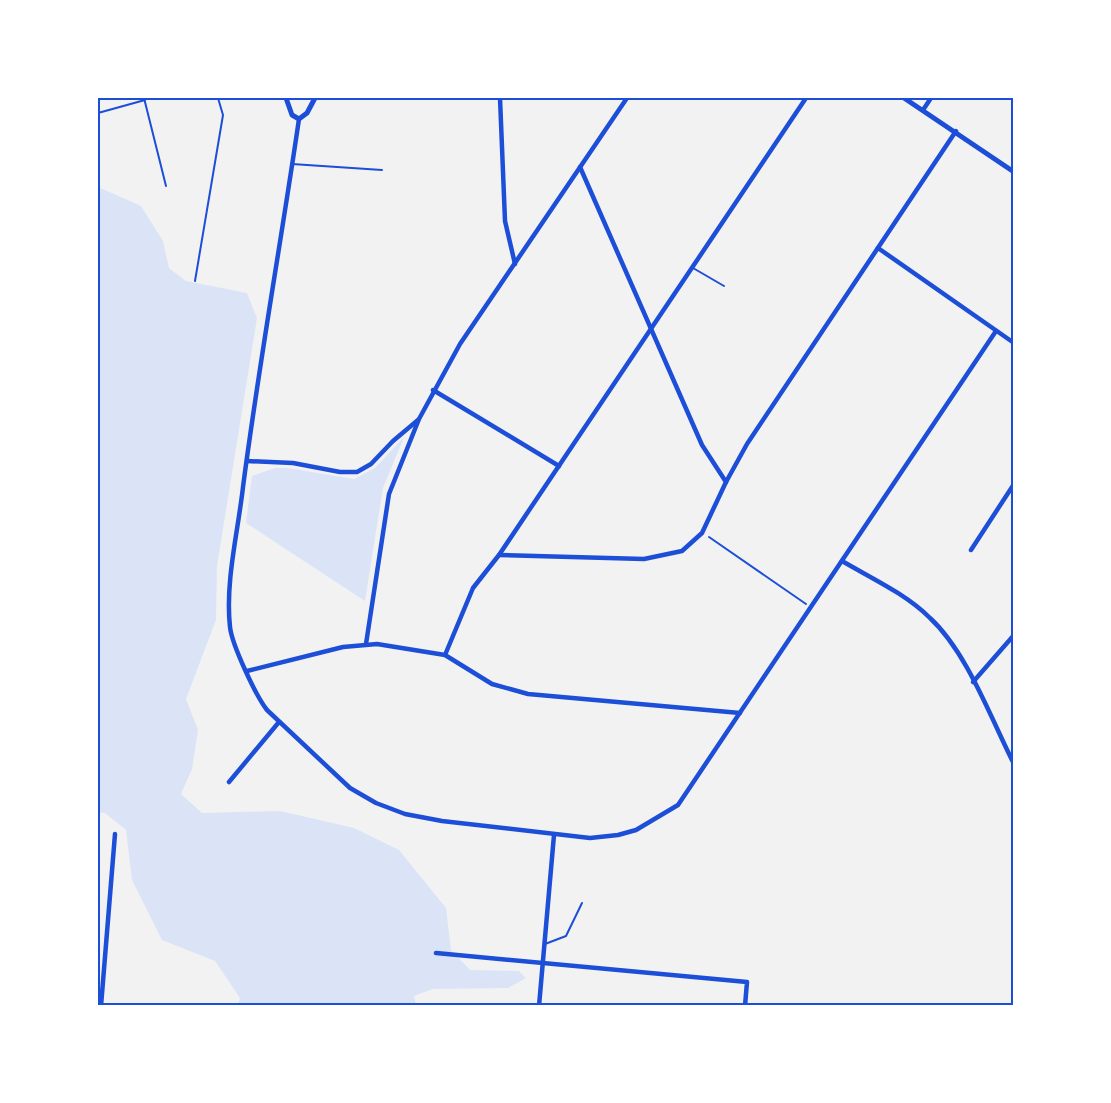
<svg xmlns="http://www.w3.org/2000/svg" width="1111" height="1103" viewBox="0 0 1111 1103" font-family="'Source Sans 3',sans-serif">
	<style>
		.green { fill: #dbe4f7 }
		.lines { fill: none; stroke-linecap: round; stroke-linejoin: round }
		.path { stroke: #1d4ed8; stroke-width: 2 }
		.service { stroke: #1d4ed8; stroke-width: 2 }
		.minor { stroke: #1d4ed8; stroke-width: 4.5 }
		.tertiary { stroke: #1d4ed8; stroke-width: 5 }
		.neatline { fill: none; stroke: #1d4ed8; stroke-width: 2 }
	</style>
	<rect width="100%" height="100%" fill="#f2f2f2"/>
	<g class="green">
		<path d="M 98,187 L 141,206 L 163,241 L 169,268 L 186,281 L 247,293 L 257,318 L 217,566 L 216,620 L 186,699 L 198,730 L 192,769 L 181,794 L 202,813 L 280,811 L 354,828 L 399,850 L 446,908 L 451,950 L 470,970 L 519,971 L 526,978 L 508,988 L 433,989 L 414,996 L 416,1005 L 238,1005 L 240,998 L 215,961 L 162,940 L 132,880 L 126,830 L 105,813 L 98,812 Z"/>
		<path d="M 404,437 L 383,488 L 365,601 L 246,523 L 252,476 L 275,468 L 288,468 L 354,479 L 375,468 Z"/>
	</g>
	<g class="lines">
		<path class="path" d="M 709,537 L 806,604"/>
		<g class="service">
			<path d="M 144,98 L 166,186"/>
			<path d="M 98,113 L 145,100"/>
			<path d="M 292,164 L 382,170"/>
			<path d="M 693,268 L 724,286"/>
			<path d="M 195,281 L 223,115 L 218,98"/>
			<path d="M 545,944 L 566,936 L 582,903"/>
		</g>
		<g class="minor">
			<path d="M 500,98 L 505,221 L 515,264"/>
			<path d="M 923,110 L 931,98"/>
			<path d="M 299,119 C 281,242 259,364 243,487 C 238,532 225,582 230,627 C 232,645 256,696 267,710 L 350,788 L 376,803 L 405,814 L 442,821 L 590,838 L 618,835 L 636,830 L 678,805 L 996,331"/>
			<path d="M 580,167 L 702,445 L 726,482"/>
			<path d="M 878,248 L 1014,343"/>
			<path d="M 433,390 L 559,466"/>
			<path d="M 247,461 L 293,463 L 340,472 L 357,472 L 371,464 L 393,441 L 418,420"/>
			<path d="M 971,550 L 1014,484"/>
			<path d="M 499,555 L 644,559 L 682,551 L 702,533 L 726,482 L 747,444 L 956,131"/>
			<path d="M 842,561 C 871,578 906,594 930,618 C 967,652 991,719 1014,764"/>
			<path d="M 366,644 L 389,494 L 419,419 L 460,344 L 627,98"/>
			<path d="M 445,655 L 473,588 L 499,555 L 806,98"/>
			<path d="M 247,671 L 343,647 L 377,644 L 445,655 L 492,684 L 528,694 L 740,713"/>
			<path d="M 973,682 L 1014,635"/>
			<path d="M 229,782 L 279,722"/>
			<path d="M 436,953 L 747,982 L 745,1006"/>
			<path d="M 101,1006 L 115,834"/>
			<path d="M 539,1006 L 554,835"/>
		</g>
		<g class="tertiary">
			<path d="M 286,98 L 292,115 L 299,119 L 307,113 L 315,98"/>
			<path d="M 904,98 L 1014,172"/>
		</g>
	</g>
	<rect width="1111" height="1103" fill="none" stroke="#ffffff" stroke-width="198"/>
	<rect x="99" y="99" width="913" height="905" class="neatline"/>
</svg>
